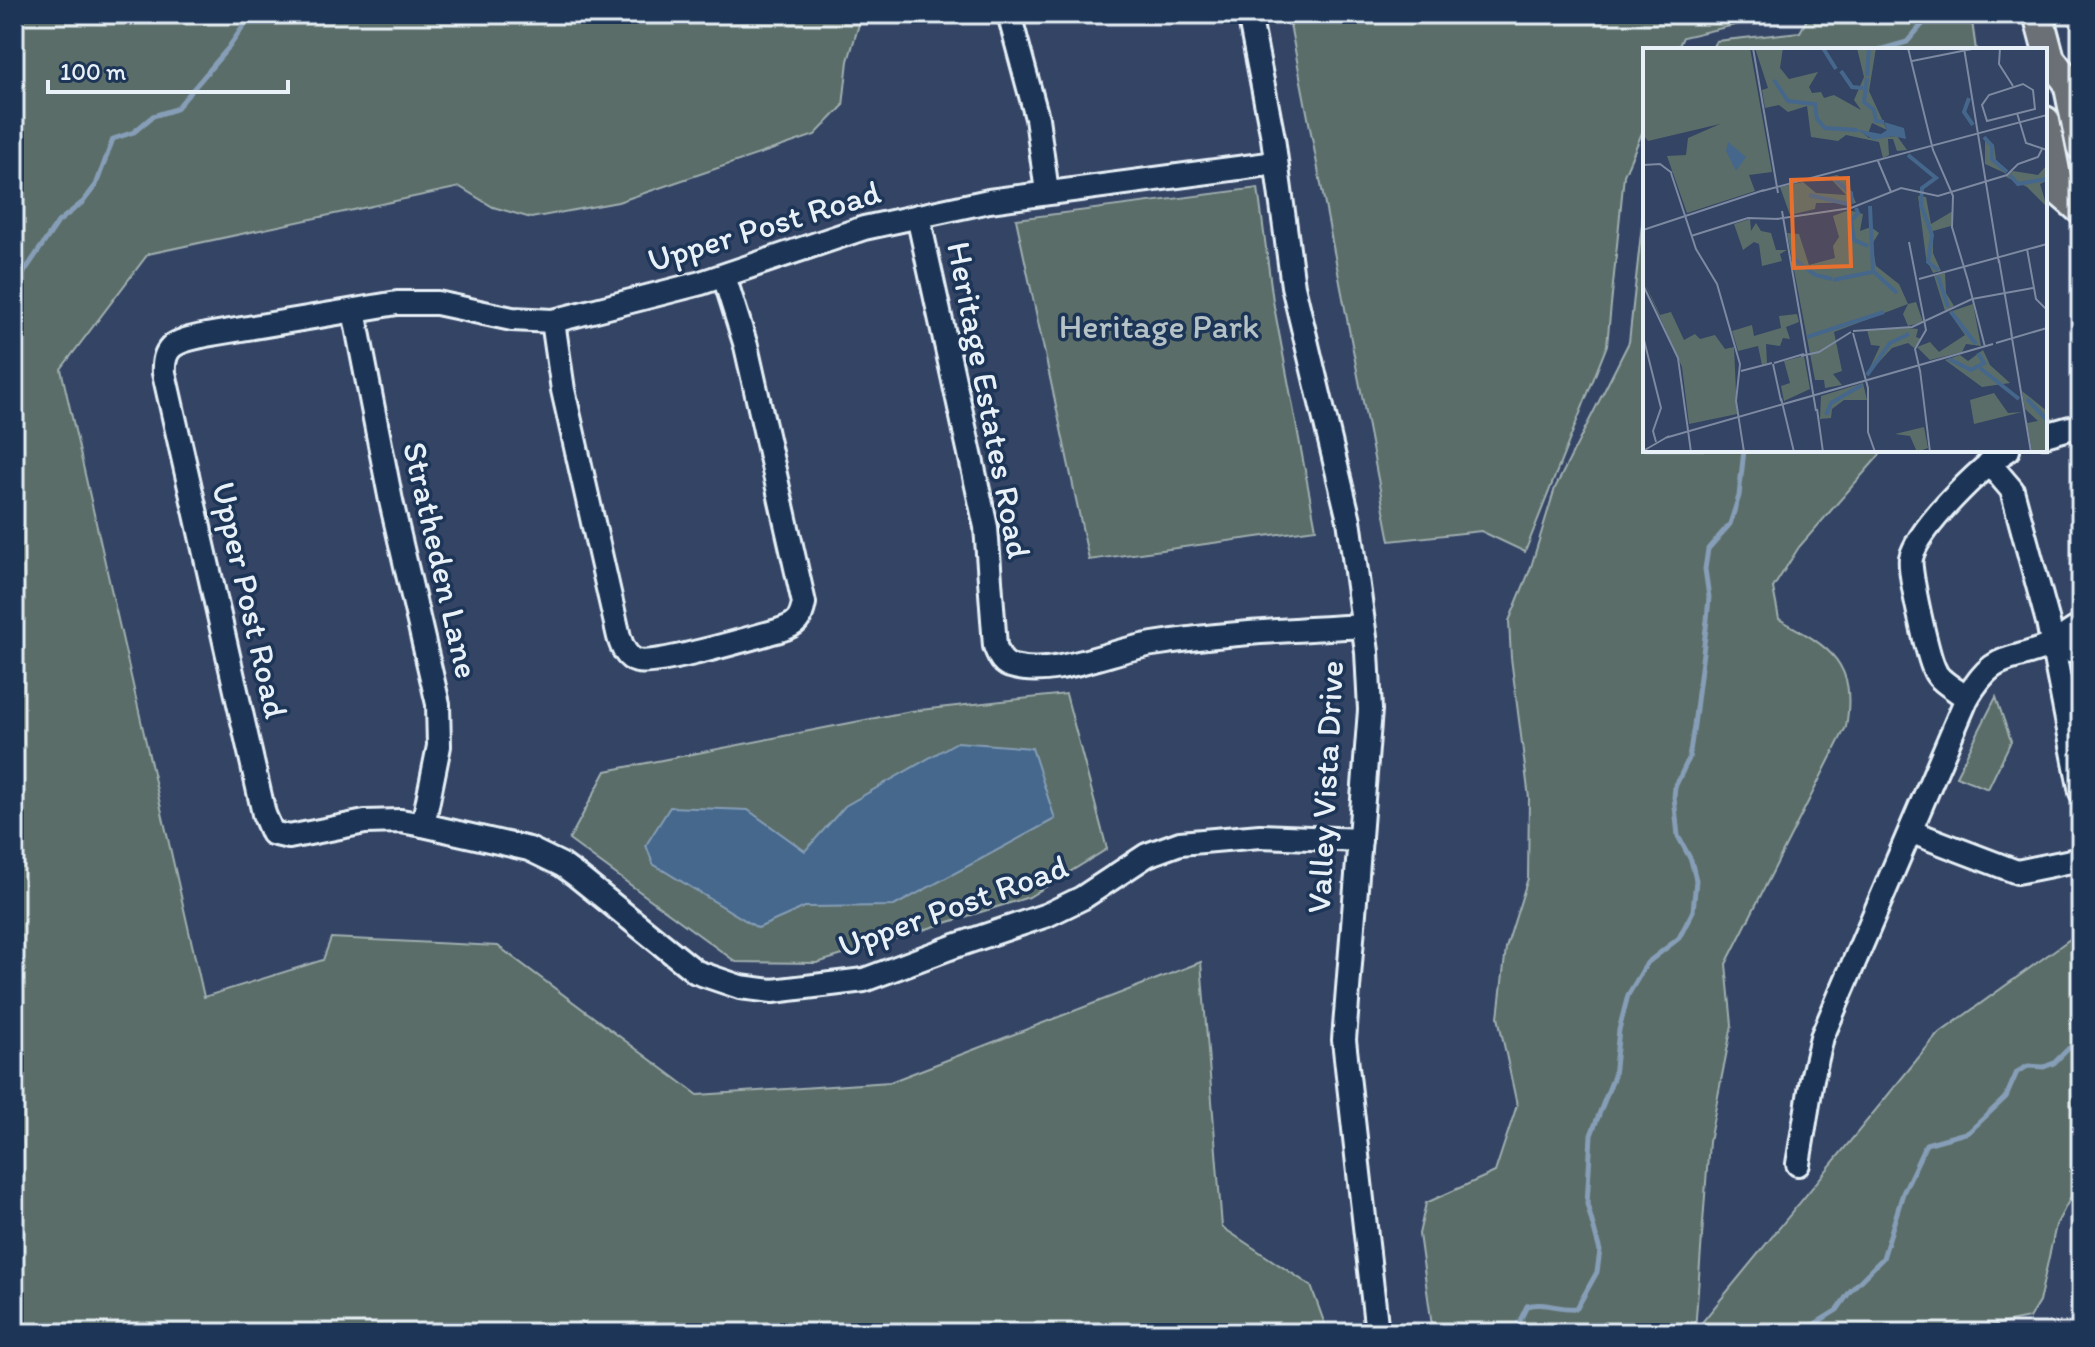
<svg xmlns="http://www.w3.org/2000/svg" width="2095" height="1347" viewBox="0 0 2095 1347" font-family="Itim,sans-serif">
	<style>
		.green { fill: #5a6d68; stroke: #a1afb0; stroke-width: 2 }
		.water { fill: #45678c; stroke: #869eb7; stroke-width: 2 }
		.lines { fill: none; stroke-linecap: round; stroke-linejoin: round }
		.stream { stroke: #869eb7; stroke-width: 5 }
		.minor-casing { stroke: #e8f1f8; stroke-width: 28 }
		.major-casing { stroke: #e8f1f8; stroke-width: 34 }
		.minor { stroke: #1d3557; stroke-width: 22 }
		.major { stroke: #6b6f75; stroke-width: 28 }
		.labels { text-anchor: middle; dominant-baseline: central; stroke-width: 7; stroke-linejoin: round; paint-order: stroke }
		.street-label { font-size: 34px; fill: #e8f1f8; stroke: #1d3557 }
		.park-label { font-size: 34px; fill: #b6c3c6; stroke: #1d3557 }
		.inset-river { fill: none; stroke: #45678c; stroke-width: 4 }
		.inset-road { fill: none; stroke: #7c89a0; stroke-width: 2 }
		.view { fill: #e8702f; fill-opacity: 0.15; stroke: #e8702f; stroke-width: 4 }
		.inset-edge { fill: none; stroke: #e8f1f8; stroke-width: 4 }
	</style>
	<rect width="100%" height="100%" fill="#344465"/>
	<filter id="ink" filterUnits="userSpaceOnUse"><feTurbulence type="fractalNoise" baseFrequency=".0125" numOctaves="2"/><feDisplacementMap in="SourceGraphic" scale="16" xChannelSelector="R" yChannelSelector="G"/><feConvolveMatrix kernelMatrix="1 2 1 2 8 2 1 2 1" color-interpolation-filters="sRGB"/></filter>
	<g filter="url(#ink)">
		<g class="green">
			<path d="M 14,14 L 862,14 L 848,61 L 843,106 L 815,135 L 618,202 L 531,218 L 493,207 L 460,187 L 148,254 L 61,369 L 204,997 L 323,960 L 331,938 L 498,946 L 698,1095 L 890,1082 L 1201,962 L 1222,1227 L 1311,1286 L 1328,1333 L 14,1333 Z"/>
			<path d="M 1288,14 L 1782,14 L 1683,37 L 1677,50 L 1645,50 L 1645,126 L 1624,175 L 1607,345 L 1525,552 L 1481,531 L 1390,541 Z"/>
			<path d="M 1810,14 L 1971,14 L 1976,50 L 1711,50 L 1716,41 L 1800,32 Z"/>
			<path d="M 1258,188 L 1273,301 L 1316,529 L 1089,560 L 1016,219 Z"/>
			<path d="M 1645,197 L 1645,450 L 1884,450 L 1799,547 L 1773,588 L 1779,619 C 1831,648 1857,662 1846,727 L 1726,964 L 1732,1025 L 1709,1142 L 1695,1331 L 1937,1035 L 2081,931 L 2081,1178 L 2056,1225 L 2039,1302 L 2029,1318 L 1956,1333 L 1433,1333 L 1419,1234 L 1426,1203 L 1495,1172 L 1517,1105 L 1498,1017 L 1506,948 L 1528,878 L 1529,798 L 1511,658 L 1509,621 L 1530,570 L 1555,488 L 1629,342 Z"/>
			<path d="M 1066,694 L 1107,849 L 1029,897 L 817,963 L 736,962 L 569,840 L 606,771 L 911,711 Z"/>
			<path d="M 1996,697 L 2011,741 L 1988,789 L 1956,776 Z"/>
		</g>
		<path class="water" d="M 957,742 L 1032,748 L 1055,819 L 894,906 L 805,907 L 758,928 L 653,864 L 646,845 L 670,807 L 748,810 L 805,851 L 845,806 Z"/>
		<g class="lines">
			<g class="stream">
				<path d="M 1879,50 L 1907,42 L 1926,20 L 1942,14"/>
				<path d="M 14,287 L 58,222 L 83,202 L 96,185 L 113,139 L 134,132 L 153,116 L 176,109 L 229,47 L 252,14"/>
				<path d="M 1514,1333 L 1527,1306 C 1543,1301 1560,1310 1577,1308 L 1597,1272 L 1600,1251 L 1587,1204 L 1591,1135 L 1614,1076 L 1619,1030 L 1628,995 L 1647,963 L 1679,938 L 1693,911 L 1696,880 L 1691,860 L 1678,836 L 1674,797 L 1675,787 L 1689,758 L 1694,725 L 1707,620 L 1709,597 L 1705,569 L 1708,549 L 1730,524 L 1739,496 L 1744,450"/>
				<path d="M 1800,1333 L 1837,1310 L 1851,1290 L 1883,1258 L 1903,1193 L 1926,1144 L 1969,1132 L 2006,1097 L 2017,1072 L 2028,1066 L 2044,1067 L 2054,1063 L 2069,1048 L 2081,1042"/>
			</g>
			<g class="minor-casing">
				<g id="minor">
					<path d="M 1009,14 L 1037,118 L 1047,192"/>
					<path d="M 1249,14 L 1273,138 L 1293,286 L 1349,520 L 1367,652 L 1370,710 L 1344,1040 L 1377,1333"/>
					<path d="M 1276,163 L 989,201 L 864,228 L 701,283 L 553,321 L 512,319 L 437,303 L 397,303 L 206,335 C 181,341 162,342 164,373 L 264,814 L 272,833 L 289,837 L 365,822 L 401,821 L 423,825 L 529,849 L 562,865 L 577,876 L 696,972 L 740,987 L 773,991 L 864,980 L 955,946 L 1047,915 L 1082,898 L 1147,855 L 1180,843 L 1260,836 L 1360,840"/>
					<path d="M 918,216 L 986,527 L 995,646 C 999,656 1002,665 1014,667 C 1055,678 1112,650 1153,644 C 1221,633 1294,630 1363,626"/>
					<path d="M 354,311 L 391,501 L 438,704 L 439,746 L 423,825"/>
					<path d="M 553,321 L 563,390 L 619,637 C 622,647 626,658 637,661 C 658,666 754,637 780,630 C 796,625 801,620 804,603 L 746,346 L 724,276"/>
					<path d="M 2045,435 L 2070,428"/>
					<path d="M 1989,463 L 2012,490 L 2048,622 L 2081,792"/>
					<path d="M 2052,645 L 2071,650 L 2081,649"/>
					<path d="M 1967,698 C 1958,691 1939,681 1935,671 C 1928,658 1908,570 1911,558 C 1919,527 1981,467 2008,450"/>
					<path d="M 1912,832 L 2017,872 L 2081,859"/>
					<path d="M 1798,1164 L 1812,1079 L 1822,1037 L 1967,698 C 1994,652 2005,664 2049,646 C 2060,641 2070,631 2081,626"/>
				</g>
			</g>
			<g class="major-casing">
				<g id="major">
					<path d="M 2038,14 L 2050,59 L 2068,82 L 2081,146"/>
					<path d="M 2045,121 L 2059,191 L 2081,210"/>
				</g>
			</g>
			<use href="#minor" class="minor"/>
			<use href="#major" class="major"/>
		</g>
	</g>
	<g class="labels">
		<g class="street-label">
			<text transform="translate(764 226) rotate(-17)">Upper Post Road</text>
			<text transform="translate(989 400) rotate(79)">Heritage Estates Road</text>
			<text transform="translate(441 560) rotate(77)">Stratheden Lane</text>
			<text transform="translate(250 600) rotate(77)">Upper Post Road</text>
			<text transform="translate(1325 787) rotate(-87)">Valley Vista Drive</text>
			<text transform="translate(953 906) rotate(-20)">Upper Post Road</text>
		</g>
		<g class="park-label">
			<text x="1159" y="326">Heritage Park</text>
		</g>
	</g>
	<g transform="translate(1643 48)">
		<rect width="404" height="404" fill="#344465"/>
		<path d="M 0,0 L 107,0 L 129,124 L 106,127 L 112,143 L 44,165 L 24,108 L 43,107 L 45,90 L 77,76 L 5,93 L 0,87 ZM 112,0 L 140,0 L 137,20 L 146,31 L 175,24 L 166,39 L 169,45 L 178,44 L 181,50 L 191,47 L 218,62 L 211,52 L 221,29 L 214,0 L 233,0 L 226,43 L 244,82 L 229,75 L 225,86 L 216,82 L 226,90 L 254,88 L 264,102 L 254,103 L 250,91 L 245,91 L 246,107 L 240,110 L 236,94 L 203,87 L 195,93 L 168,89 L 164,58 L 145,64 L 136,57 L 122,60 L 119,42 L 125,40 ZM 342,89 L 351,97 L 353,112 L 364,126 L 342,116 ZM 404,117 L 404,133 L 397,136 L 404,159 L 384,139 L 363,129 L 370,123 L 395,127 ZM 194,127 L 204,133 L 213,155 L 173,155 L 172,161 L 147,167 L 137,139 L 160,134 L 173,145 L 203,147 L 186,129 ZM 275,148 L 283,149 L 288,176 L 310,163 L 308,178 L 290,183 L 290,205 L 298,223 L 290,225 L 283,210 ZM 206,162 L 220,166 L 217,183 L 228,179 L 236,185 L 229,196 L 233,218 L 256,236 L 265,256 L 273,254 L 280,274 L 265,278 L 260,266 L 265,256 L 191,284 L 199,323 L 190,326 L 199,337 L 182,340 L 181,332 L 172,332 L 144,185 L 156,186 L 166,217 L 192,210 L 190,198 L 196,189 L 190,168 ZM 107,171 L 108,183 L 113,175 L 118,183 L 128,185 L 133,202 L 144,202 L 137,206 L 139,213 L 119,218 L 116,196 L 111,194 L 100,202 L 91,176 ZM 302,225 L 303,245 L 311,258 L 302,263 L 291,228 ZM 0,231 L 17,267 L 28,264 L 41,292 L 52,286 L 57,291 L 72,287 L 82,301 L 91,299 L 94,366 L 46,376 L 39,319 ZM 330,256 L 338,298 L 323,296 L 319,304 L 287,312 L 274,299 L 287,294 L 296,304 L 322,287 L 306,264 ZM 154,266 L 156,274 L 143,279 L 147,291 L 140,290 L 137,298 L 123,296 L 124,315 L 119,317 L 115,298 L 95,303 L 89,283 L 109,277 L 111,288 L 138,280 L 136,268 ZM 265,280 L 275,281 L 273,289 L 278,291 L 271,300 L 265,295 L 249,300 L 223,328 L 237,298 L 228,297 L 224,282 ZM 340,302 L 347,317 L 367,335 L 339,339 L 302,312 L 317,307 L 325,313 ZM 161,308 L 167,341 L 141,353 L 138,338 L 147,335 L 141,313 ZM 220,335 L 224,352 L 201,352 L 189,361 L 188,370 L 177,371 L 178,348 ZM 379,343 L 404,363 L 404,404 L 389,404 L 384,375 L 395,373 L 382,361 ZM 351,345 L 365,365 L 379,364 L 331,376 L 327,352 ZM 281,379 L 285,400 L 274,404 L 267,388 L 252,386 Z" fill="#5a6d68"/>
		<path d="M 241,74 L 261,80 L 263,91 L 250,88 L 231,92 L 212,81 L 238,86 L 244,82 ZM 85,94 L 103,109 L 93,123 L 83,103 Z" fill="#45678c"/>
		<path class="inset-river" d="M 180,0 L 193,21M 198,23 L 209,39 L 220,40M 224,28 L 226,0M 224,30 L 221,54 L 231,62 L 233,73 L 241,74M 131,32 L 145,53 L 172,56 L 174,71 L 182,80 L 214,82M 326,50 L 321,64 L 330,77M 341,89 L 349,98 L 349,111 L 364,124M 265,107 L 293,130 L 279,140 L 278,157 L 289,187 L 285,214 L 295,222M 367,127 L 375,136 L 404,131M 189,129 L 208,145 L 209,156M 166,147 L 209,157M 227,158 L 230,223 L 254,245M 213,160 L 215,165 L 208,173 L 211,192 L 225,198M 149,209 L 172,227 L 189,231M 295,228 L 305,259M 190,232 L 229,224M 308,264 L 333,296M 164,289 L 241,264M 306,311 L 328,322 L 341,315 L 335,305M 337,320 L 376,351M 224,327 L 247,295 L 266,286M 384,351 L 404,372M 183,367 L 188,355 L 219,337"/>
		<path class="inset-road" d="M 110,0 L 135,145M 265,0 L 290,102 L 310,148 L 309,179 L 326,236M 321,0 L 356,215M 357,0 L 356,16 L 370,38M 269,13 L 334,0M 380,36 L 390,42 L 392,61 L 344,73 L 339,57 L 346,47 ZM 374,65 L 383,95 L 404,102M 235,113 L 248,144M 0,117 L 17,116 L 29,125M 28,125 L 53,201 L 74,236 L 97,316 L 93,353 L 101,404M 119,143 L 404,67M 139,163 L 165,314M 133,171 L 208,160 L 258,140 L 295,148 L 364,127 L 375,116 L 395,109 L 399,101M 0,182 L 121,142M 48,188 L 105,170 L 136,171M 266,194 L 283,282 L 272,301 L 277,323M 384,201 L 393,251 L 404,262M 356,212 L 369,288M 276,231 L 404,196M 325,233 L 342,299M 0,237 L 35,310 L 48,404M 210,283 L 269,279 L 329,251 L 390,240M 368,284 L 388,404M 210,285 L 225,340 L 225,384 L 232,404M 0,288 L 18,360 L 10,383 L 13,394M 353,295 L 404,280M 158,308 L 176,304 L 208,284M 164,309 L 173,363M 131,315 L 161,306M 130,316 L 138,353M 277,322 L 287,404M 98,323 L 129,315M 138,350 L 151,404M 174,361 L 180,404M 22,390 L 350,296M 0,403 L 26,388"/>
		<path class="view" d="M 205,130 L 208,218 L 151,220 L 148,132 Z"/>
		<rect width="404" height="404" class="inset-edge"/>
	</g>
	<rect width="2095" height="1347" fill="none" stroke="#1d3557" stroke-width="48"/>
	<rect x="24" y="24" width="2047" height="1299" fill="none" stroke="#e8f1f8" stroke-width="3" filter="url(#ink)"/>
	<path d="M48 80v12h240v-12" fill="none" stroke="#e8f1f8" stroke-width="4"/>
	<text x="60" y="80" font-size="24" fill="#e8f1f8" stroke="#1d3557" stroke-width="6" paint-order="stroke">100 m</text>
</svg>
